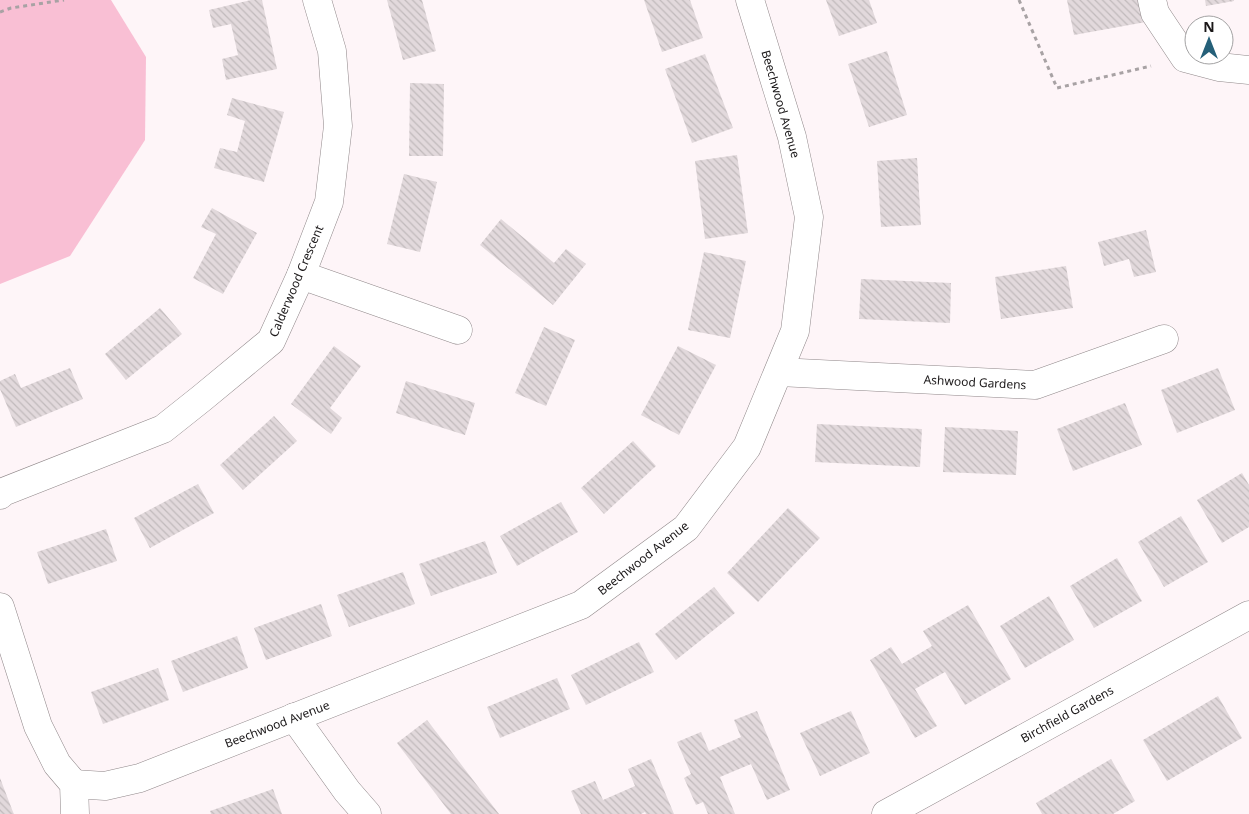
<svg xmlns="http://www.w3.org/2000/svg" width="1249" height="814" viewBox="0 0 1249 814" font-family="'Noto Sans',sans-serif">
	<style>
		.green { fill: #f9bfd4 }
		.building { fill: url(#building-back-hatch) }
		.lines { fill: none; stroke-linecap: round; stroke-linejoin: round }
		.street-casing { stroke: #90888a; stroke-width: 29 }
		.path { stroke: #a8a2a4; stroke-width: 3; stroke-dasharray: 4 4; stroke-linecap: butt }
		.street { stroke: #fff; stroke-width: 28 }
		.labels { text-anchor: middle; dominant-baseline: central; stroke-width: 5; stroke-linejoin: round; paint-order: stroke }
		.street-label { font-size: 12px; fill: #1a1718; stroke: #fff }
	</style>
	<defs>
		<pattern id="building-back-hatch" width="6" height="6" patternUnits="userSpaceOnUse" patternTransform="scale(1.25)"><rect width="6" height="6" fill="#e2d9dc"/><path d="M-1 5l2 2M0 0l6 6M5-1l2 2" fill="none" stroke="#c1babc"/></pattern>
	</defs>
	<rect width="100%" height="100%" fill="#fef5f8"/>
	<path class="green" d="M 0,0 L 111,0 L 146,57 L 145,140 L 70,256 L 0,284 Z"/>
	<g class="building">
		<path d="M 251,0 L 262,0 L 277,69 L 226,80 L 222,59 L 238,55 L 231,24 L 213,28 L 209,10 Z"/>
		<path d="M 387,0 L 422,0 L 436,51 L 403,60 Z"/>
		<path d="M 644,0 L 690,0 L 703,38 L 662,52 Z"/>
		<path d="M 826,0 L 869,0 L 877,23 L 839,36 Z"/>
		<path d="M 1067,0 L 1142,0 L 1146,22 L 1074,35 Z"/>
		<path d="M 1205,0 L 1234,0 L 1234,1 L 1206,6 Z"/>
		<path d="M 887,51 L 907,115 L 869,127 L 848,64 Z"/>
		<path d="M 705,54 L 733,128 L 692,143 L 665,69 Z"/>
		<path d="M 410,83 L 444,84 L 443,156 L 409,156 Z"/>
		<path d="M 232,98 L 284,112 L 264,182 L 214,168 L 220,148 L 237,152 L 245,121 L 227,115 Z"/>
		<path d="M 737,155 L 748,233 L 705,239 L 695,161 Z"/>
		<path d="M 917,158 L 921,225 L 881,227 L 877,161 Z"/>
		<path d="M 404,174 L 437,182 L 420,252 L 387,244 Z"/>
		<path d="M 212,208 L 257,233 L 223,294 L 193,278 L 216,234 L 201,227 Z"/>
		<path d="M 501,219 L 554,263 L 566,249 L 586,264 L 553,305 L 480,245 Z"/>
		<path d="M 1146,230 L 1156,272 L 1134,277 L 1129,259 L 1104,266 L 1098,242 Z"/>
		<path d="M 704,252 L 746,261 L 730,338 L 688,330 Z"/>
		<path d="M 1066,266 L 1073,308 L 1001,319 L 995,277 Z"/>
		<path d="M 861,279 L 951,283 L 950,323 L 859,319 Z"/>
		<path d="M 160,308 L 182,334 L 126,380 L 105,354 Z"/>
		<path d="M 544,327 L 575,340 L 546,406 L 515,393 Z"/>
		<path d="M 334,346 L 361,366 L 330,408 L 342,418 L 331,434 L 291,404 Z"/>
		<path d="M 678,346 L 716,365 L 679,435 L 641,415 Z"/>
		<path d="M 70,368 L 83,399 L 16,427 L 0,389 L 0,381 L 15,374 L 21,388 Z"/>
		<path d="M 1218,368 L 1235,410 L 1177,433 L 1161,390 Z"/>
		<path d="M 406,381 L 475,403 L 465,435 L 396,413 Z"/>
		<path d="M 1125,403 L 1142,445 L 1073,471 L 1057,429 Z"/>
		<path d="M 274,416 L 297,441 L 243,490 L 220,465 Z"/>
		<path d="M 817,424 L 922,429 L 920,467 L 815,462 Z"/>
		<path d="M 945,427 L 1018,431 L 1016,475 L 943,472 Z"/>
		<path d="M 633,441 L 656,466 L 604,514 L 581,488 Z"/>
		<path d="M 1242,473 L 1249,485 L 1249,527 L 1222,543 L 1197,500 Z"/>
		<path d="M 198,484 L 214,513 L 150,548 L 134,518 Z"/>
		<path d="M 561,502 L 578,532 L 517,566 L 500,536 Z"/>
		<path d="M 788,508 L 820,538 L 758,602 L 727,573 Z"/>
		<path d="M 1181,516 L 1208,562 L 1164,587 L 1138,542 Z"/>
		<path d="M 106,529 L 117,561 L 48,584 L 37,552 Z"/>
		<path d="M 485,541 L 497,573 L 431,596 L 419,564 Z"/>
		<path d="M 1117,558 L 1142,601 L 1094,628 L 1070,586 Z"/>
		<path d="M 403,572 L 415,604 L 349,627 L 337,595 Z"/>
		<path d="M 714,587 L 735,613 L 676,660 L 655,634 Z"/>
		<path d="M 1049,596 L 1074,640 L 1025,668 L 1000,626 Z"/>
		<path d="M 321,604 L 332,636 L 266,660 L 254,628 Z"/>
		<path d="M 968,605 L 1011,679 L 965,705 L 945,672 L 915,689 L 937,726 L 915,738 L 870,660 L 891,647 L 902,664 L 932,646 L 923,631 Z"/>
		<path d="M 237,636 L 248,668 L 183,692 L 171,661 Z"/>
		<path d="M 639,642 L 654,672 L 586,705 L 571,675 Z"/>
		<path d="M 158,668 L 169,700 L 103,724 L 91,692 Z"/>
		<path d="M 557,678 L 570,709 L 500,738 L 487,707 Z"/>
		<path d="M 1218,696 L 1242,738 L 1167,781 L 1143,740 Z"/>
		<path d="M 757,711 L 790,790 L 767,800 L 751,764 L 720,777 L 735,814 L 708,814 L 703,802 L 696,805 L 684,778 L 691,774 L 677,742 L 701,732 L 709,751 L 741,737 L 734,720 Z"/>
		<path d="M 851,711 L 870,753 L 820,776 L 800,733 Z"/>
		<path d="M 427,720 L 457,759 L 499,814 L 451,814 L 397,743 Z"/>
		<path d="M 651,759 L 674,814 L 646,814 L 645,812 L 641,814 L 581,814 L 571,791 L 595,781 L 603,800 L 635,786 L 628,769 Z"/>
		<path d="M 1111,759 L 1135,801 L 1113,814 L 1042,814 L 1036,803 Z"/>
		<path d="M 0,778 L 13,812 L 14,814 L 0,814 Z"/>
		<path d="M 273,789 L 282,814 L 211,814 L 210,811 Z"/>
	</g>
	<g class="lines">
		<g class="street-casing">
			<g id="street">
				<path d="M 1152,0 L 1155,13 L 1185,58 L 1219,67 L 1249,70"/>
				<path d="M 301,275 L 458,330"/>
				<path d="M 779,372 L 1035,385 L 1164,339"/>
				<path d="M 0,495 L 3,492 L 163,429 L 202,398 L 271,341 L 301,275 L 329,202 L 338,126 L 332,51 L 317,0"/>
				<path d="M 0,607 L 38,726 L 57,764 L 74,784 L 75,814"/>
				<path d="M 294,717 L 347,791 L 367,814"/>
				<path d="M 74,784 L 105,786 L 140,778 L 581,605 L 686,528 L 747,447 L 795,331 L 809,217 L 792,137 L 750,0"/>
				<path d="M 886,814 L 1249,615"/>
			</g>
		</g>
		<g class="path">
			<path d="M 1019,0 L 1057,88 L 1151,66"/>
			<path d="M 0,12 L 11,8 L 64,0"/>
		</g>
		<use href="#street" class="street"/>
	</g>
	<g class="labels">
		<g class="street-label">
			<text transform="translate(781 104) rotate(74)">Beechwood Avenue</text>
			<text transform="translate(296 281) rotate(-67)">Calderwood Crescent</text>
			<text transform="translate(975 382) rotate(3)">Ashwood Gardens</text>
			<text transform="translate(643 558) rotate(-38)">Beechwood Avenue</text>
			<text transform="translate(1067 714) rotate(-29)">Birchfield Gardens</text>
			<text transform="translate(277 724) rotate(-21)">Beechwood Avenue</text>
		</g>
	</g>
	<g transform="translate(1209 40)"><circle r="24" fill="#ffffff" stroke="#a3a2a3"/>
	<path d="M0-4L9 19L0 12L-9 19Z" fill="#256079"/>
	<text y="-8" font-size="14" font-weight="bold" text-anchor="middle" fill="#1a1718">N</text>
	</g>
</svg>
